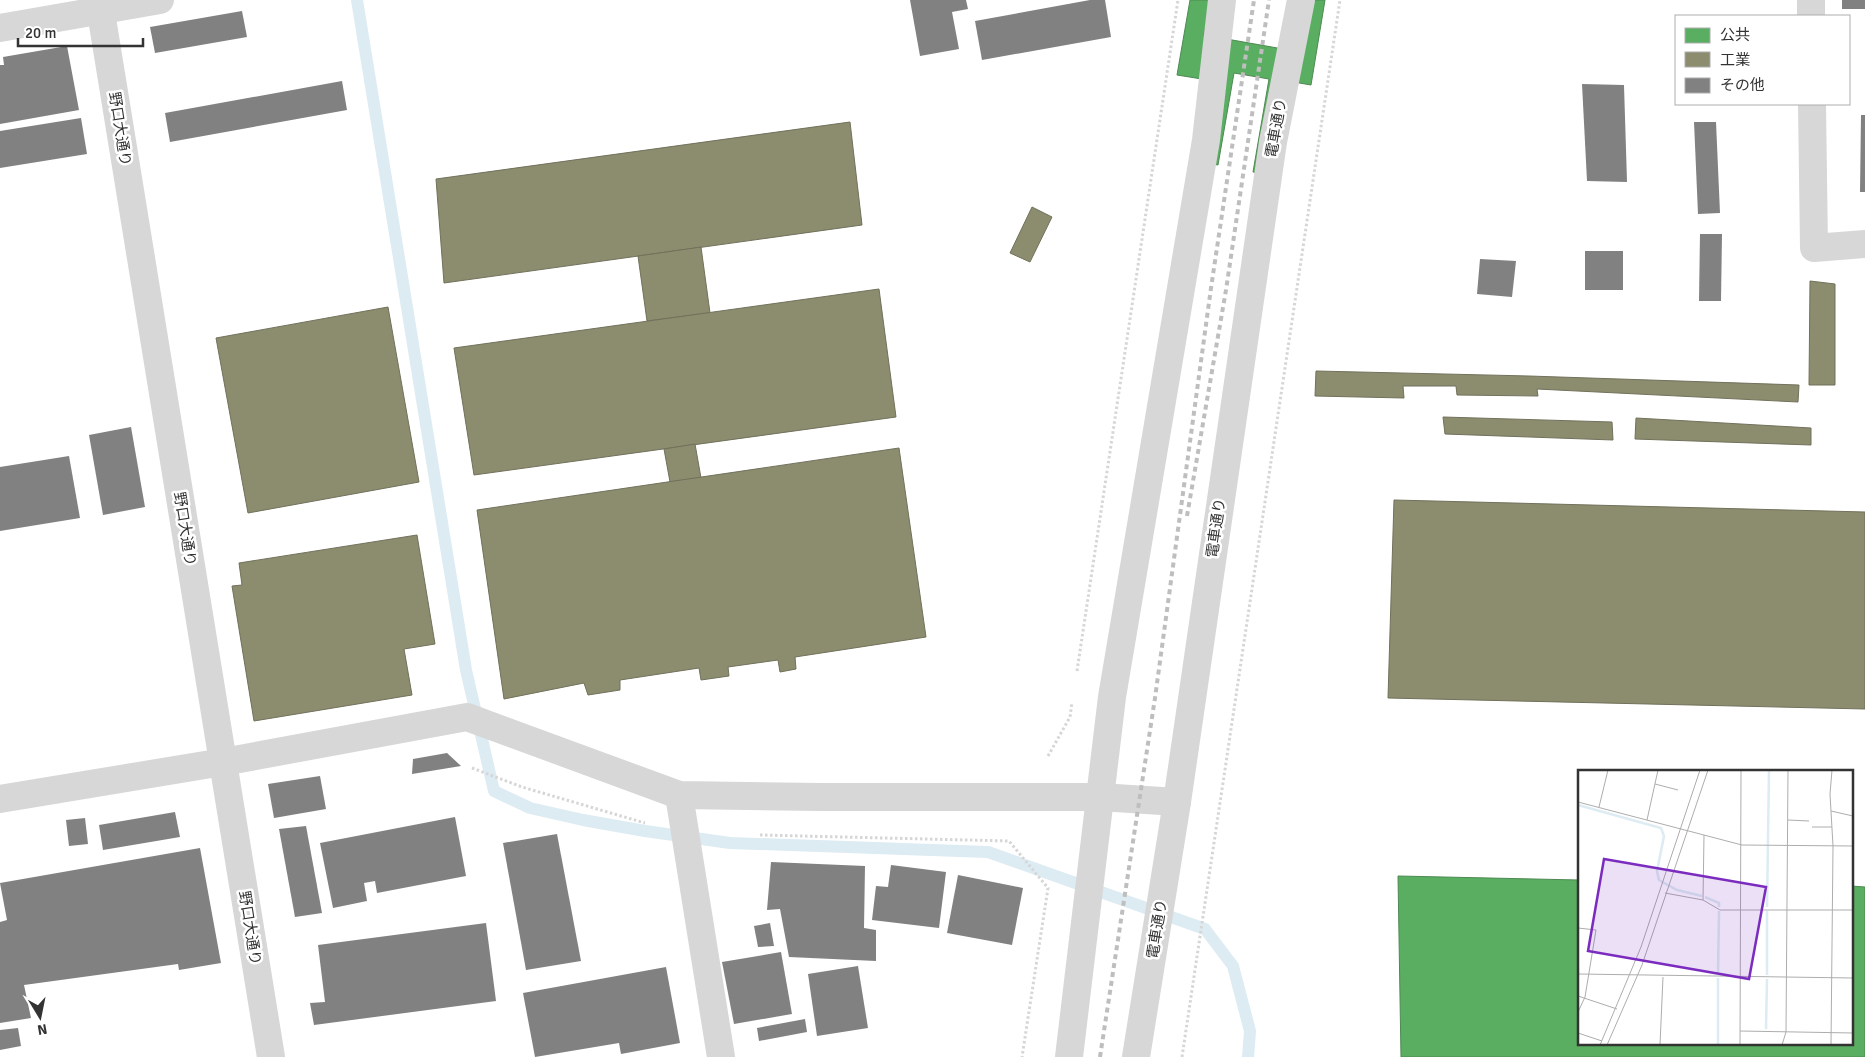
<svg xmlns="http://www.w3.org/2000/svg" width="1865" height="1057" viewBox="0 0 1865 1057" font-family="Signika,'Noto Sans JP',sans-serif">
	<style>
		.public { fill: #5aae61; stroke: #4e8953 }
		.industry { fill: #8c8c6e; stroke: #71715c }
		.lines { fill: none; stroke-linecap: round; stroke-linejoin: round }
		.stream { stroke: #ddebf3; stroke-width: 12 }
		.building { fill: #818181 }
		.path { stroke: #d6d6d6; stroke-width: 3; stroke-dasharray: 2.5 2.5; stroke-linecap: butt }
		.minor { stroke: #d7d7d7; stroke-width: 28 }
		.rail { stroke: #bebebe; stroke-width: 4; stroke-dasharray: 5 4; stroke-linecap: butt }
		.labels { text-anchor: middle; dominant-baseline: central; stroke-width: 5; stroke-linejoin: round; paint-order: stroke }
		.street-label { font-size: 15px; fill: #333; stroke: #fff }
		.inset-river { fill: none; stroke: #ddebf3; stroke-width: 2.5 }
		.inset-road { fill: none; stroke: #adadad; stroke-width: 1 }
		.view { fill: #7b2cbf; fill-opacity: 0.15; stroke: #7b2cbf; stroke-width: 2.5 }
		.inset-edge { fill: none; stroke: #333; stroke-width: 2.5 }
	</style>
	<rect width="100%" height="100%" fill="#fff"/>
	<g class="public">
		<path d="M 1190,0 L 1210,0 L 1204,35 L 1300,52 L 1309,0 L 1325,0 L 1311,85 L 1288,81 L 1272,175 L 1253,172 L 1269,79 L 1234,73 L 1218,165 L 1194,161 L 1208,80 L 1177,75 Z"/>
		<path d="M 1398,876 L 1579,880 L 1579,1043 L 1851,1043 L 1851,886 L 1865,887 L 1865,1057 L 1401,1057 Z"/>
	</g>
	<g class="industry">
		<path d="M 850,122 L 862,225 L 444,283 L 436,179 Z"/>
		<path d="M 1032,207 L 1052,217 L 1030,262 L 1010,253 Z"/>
		<path d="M 701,247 L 710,313 L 647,321 L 638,256 Z"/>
		<path d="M 1810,281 L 1835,284 L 1835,385 L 1809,385 Z"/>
		<path d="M 879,289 L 896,417 L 474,475 L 454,348 Z"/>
		<path d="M 388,307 L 419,482 L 248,513 L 216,338 Z"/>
		<path d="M 1316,371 L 1529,376 L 1799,385 L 1798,402 L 1537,389 L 1538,396 L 1457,395 L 1456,386 L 1403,386 L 1404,398 L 1315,396 Z"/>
		<path d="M 1443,417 L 1612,422 L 1613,440 L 1445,434 Z"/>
		<path d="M 1636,418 L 1811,428 L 1811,445 L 1635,439 Z"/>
		<path d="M 695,444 L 701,478 L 670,482 L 664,449 Z"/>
		<path d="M 899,448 L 926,637 L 795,657 L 796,669 L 780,672 L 778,660 L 728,667 L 729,676 L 701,680 L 699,668 L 620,680 L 620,690 L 588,695 L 584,683 L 504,699 L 477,510 Z"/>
		<path d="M 1394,500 L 1865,512 L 1865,709 L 1388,698 Z"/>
		<path d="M 417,535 L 435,644 L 404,649 L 412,695 L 254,721 L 232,586 L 242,585 L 239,563 Z"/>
	</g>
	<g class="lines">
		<path class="stream" d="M 357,0 L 466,670 L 494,791 L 530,808 L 583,820 L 645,831 L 730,843 L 988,852 L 1205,929 L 1233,966 L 1250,1031 L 1248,1057"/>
	</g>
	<g class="building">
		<path d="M 910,0 L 966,0 L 968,9 L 952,12 L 959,49 L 920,56 Z"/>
		<path d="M 1090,0 L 1105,0 L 1111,37 L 982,60 L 975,21 Z"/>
		<rect x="1842" y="0" width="23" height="9"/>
		<path d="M 242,11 L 247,37 L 155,53 L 150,27 Z"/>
		<path d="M 67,46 L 79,110 L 0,124 L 0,65 L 4,65 L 3,57 Z"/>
		<path d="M 342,81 L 347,110 L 170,142 L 165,113 Z"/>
		<path d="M 1582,84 L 1624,85 L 1627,182 L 1587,181 Z"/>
		<path d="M 1861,115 L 1865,115 L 1865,192 L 1860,192 Z"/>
		<path d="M 81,118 L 87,154 L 0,168 L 0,131 Z"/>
		<path d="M 1694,122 L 1716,122 L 1720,213 L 1698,214 Z"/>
		<path d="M 1700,234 L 1722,234 L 1721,301 L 1699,301 Z"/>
		<rect x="1585" y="251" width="38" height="39"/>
		<path d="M 1480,259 L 1516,261 L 1512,297 L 1477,294 Z"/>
		<path d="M 131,427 L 145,507 L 103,515 L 89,435 Z"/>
		<path d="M 69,456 L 80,518 L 0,531 L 0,467 Z"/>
		<path d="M 447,753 L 461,766 L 412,774 L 413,759 Z"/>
		<path d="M 320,776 L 326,809 L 274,818 L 268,784 Z"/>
		<path d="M 175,812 L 180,837 L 103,850 L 99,825 Z"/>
		<path d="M 455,817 L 466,876 L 377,893 L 375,881 L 364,883 L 367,901 L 333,908 L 320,843 Z"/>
		<path d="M 85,818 L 88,844 L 69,846 L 66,820 Z"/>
		<path d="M 306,826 L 322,913 L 295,917 L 279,829 Z"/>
		<path d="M 557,834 L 581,961 L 526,970 L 503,843 Z"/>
		<path d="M 200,848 L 221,963 L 179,970 L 178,964 L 24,985 L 31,1018 L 0,1023 L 0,922 L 7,920 L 0,883 Z"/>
		<path d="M 771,862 L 865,866 L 864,928 L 876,930 L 876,961 L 789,957 L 780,909 L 767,910 Z"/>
		<path d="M 891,865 L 946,872 L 939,928 L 872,920 L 876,886 L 888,887 Z"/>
		<path d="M 958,875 L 1023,888 L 1012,945 L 947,933 Z"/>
		<path d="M 486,923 L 496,1001 L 314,1025 L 310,1003 L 325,1002 L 318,945 Z"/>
		<path d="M 770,923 L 774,946 L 758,947 L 754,926 Z"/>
		<path d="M 781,952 L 792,1014 L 734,1024 L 722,962 Z"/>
		<path d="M 858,966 L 868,1028 L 817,1036 L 808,974 Z"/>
		<path d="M 666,967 L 680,1043 L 621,1054 L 619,1043 L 535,1057 L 523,993 Z"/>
		<path d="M 805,1019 L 807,1032 L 759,1041 L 757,1028 Z"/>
		<path d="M 18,1028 L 21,1046 L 0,1050 L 0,1030 Z"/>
	</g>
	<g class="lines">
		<g class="path">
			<path d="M 1077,671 L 1178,0"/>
			<path d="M 1048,756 L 1070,717 L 1072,702"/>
			<path d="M 472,768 L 522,787 L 645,823"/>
			<path d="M 760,835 L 1009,841 L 1048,888 L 1022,1057"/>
			<path d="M 1182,1057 L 1340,0"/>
		</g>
		<g class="minor">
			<path d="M 99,0 L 271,1057"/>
			<path d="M 1811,0 L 1811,16"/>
			<path d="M 0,28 L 160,0"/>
			<path d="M 1812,104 L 1814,248 L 1865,244"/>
			<path d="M 679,795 L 721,1057"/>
			<path d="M 0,799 L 223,762 L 467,717 L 679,795 L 821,797 L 1100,797 L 1177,802"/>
			<path d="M 1069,1057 L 1112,697 L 1206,140 L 1222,0"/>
			<path d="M 1136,1057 L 1177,802 L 1273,142 L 1301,0"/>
		</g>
		<g class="rail">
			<path d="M 1187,516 L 1226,290 L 1269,0"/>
			<path d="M 1100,1057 L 1155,698 L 1211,288 L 1254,0"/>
		</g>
	</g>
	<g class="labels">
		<g class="street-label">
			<text transform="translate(1276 128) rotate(-80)">電車通り</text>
			<text transform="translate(120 129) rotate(81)">野口大通り</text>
			<text transform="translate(1216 528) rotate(-82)">電車通り</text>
			<text transform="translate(185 529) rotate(81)">野口大通り</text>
			<text transform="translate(250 928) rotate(81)">野口大通り</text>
			<text transform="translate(1157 929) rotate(-81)">電車通り</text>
		</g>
	</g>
	<g transform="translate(1578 770)">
		<rect width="275" height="275" fill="#fff"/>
		<path class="inset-river" d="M 0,35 L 83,58 L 86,66 L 79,101 L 81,110 L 99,120 L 124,126M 127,127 L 141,133 L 141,137M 189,137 L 191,0M 140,204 L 141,141M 189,205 L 189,141M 188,259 L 189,209M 140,275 L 140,208"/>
		<path class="inset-road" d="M 77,14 L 100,20M 0,32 L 164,75 L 275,76M 21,37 L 30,0M 253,41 L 275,46M 69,50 L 80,0M 210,50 L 231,51M 234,57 L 254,57M 87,123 L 125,130 L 142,140 L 275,140M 125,130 L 126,65M 0,158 L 18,160 L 7,227 L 0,242M 0,204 L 275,208M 0,226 L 39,239M 162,261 L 275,263M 0,263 L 24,271M 22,275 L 63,177 L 122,0M 29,275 L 64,195 L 130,0M 82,275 L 85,207M 162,275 L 163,0M 204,275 L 208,262 L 210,0M 253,275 L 255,76 L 252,24 L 254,0"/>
		<path class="view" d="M 26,89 L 188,117 L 171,209 L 10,181 Z"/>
		<rect width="275" height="275" class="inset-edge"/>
	</g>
	<rect x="1675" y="15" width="175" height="90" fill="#ffffff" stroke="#adadad"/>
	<rect x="1685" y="28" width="25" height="15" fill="#5aae61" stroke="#adadad"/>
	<text x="1720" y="40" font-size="15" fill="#333333">公共</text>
	<rect x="1685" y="52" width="25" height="15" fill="#8c8c6e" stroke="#adadad"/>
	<text x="1720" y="65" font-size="15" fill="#333333">工業</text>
	<rect x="1685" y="78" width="25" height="15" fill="#818181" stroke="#adadad"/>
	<text x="1720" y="90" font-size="15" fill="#333333">その他</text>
	<g transform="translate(40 1017) rotate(170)" stroke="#ffffff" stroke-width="4" paint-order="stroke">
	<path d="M0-4L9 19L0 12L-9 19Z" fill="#333333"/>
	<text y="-8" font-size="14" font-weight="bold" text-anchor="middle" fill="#333333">N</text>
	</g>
	<path d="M18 38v8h125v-8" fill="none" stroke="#333333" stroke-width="2.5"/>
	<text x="25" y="38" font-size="15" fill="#333333" stroke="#ffffff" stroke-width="4" paint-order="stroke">20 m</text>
</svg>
